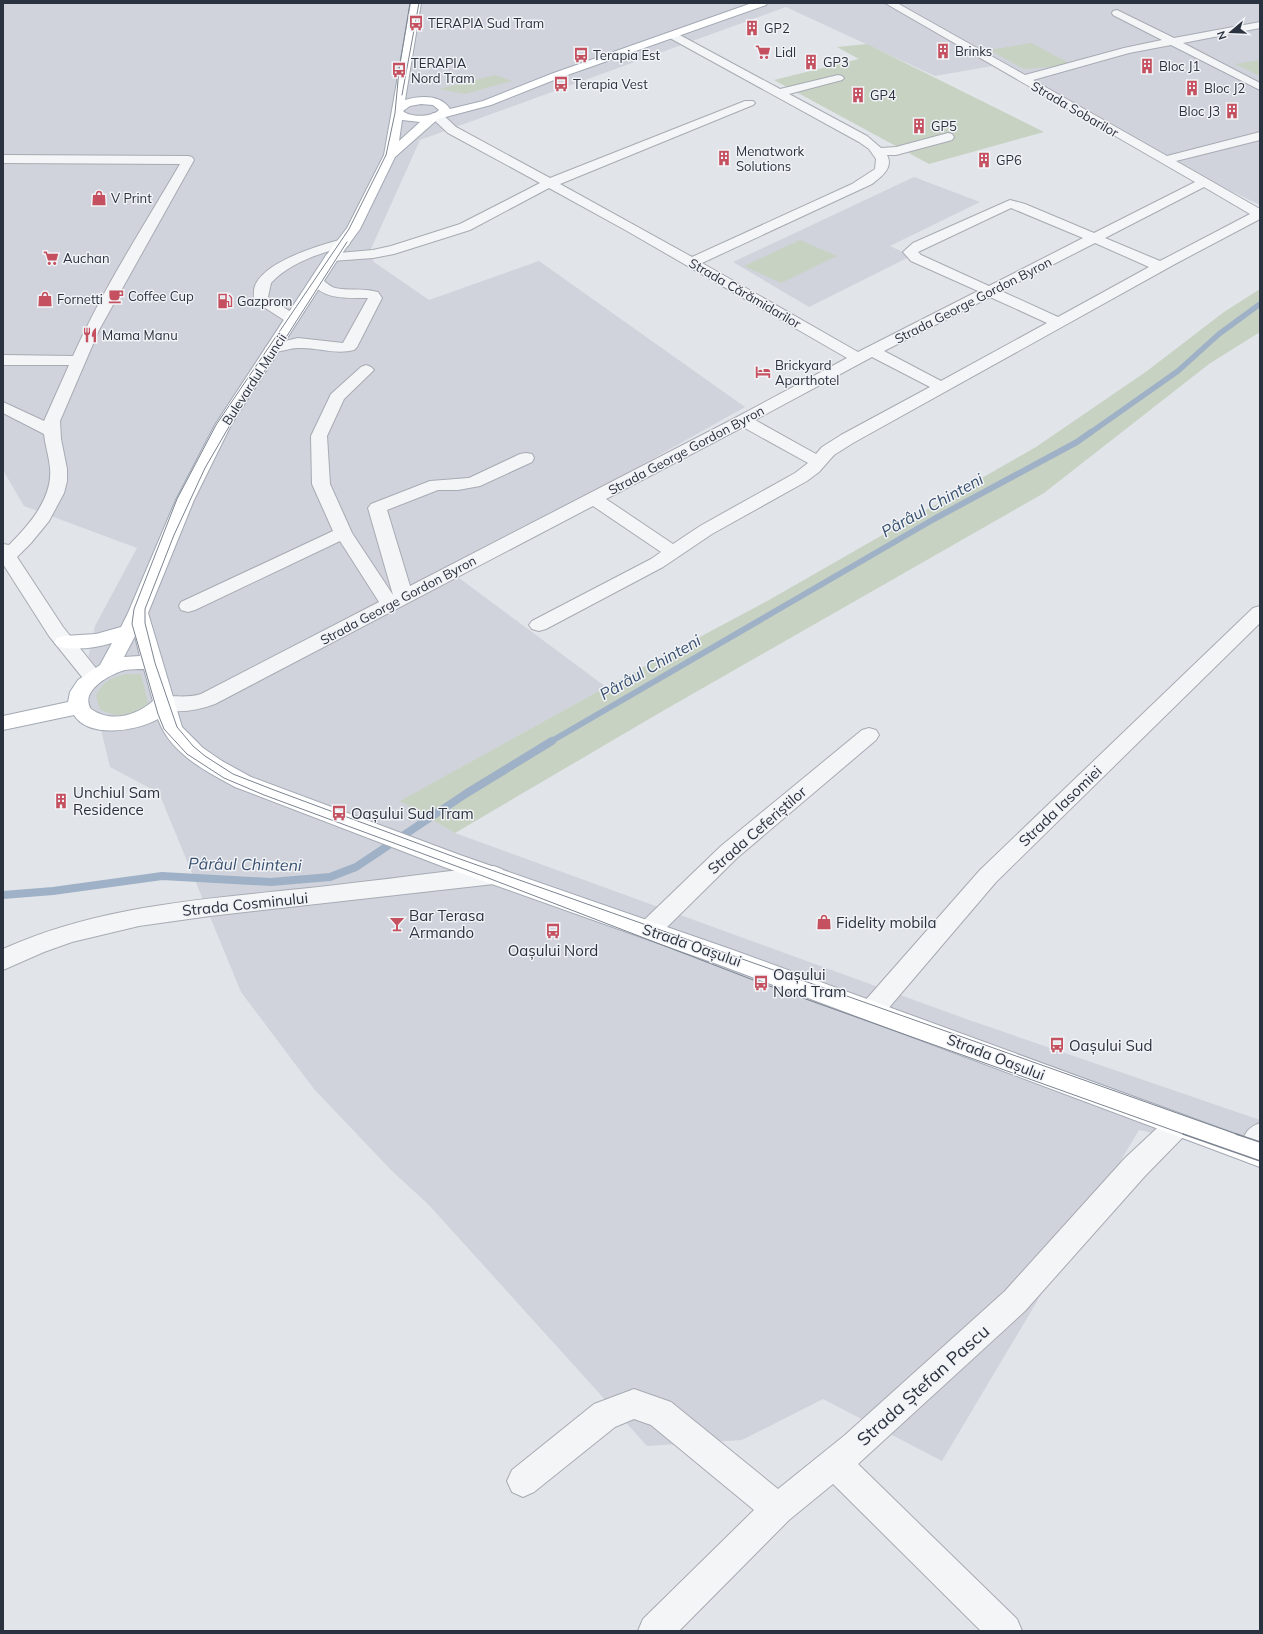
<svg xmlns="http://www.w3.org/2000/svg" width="1263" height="1634" viewBox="0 0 1263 1634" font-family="Mulish,sans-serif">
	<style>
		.built { fill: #d0d3db }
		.green { fill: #c7d2c3 }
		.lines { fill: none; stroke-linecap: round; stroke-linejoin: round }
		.stream-far2 { stroke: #9fb1c6; stroke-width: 5.5 }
		.stream-far1 { stroke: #9fb1c6; stroke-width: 6 }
		.stream { stroke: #9fb1c6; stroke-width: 8 }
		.minor-casing { stroke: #a7abb3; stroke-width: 2 }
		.major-casing { stroke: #a2a9b4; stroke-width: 2 }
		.minor { fill: #f4f5f7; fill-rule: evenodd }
		.major { fill: #fff; fill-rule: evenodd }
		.tram-far1 { stroke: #7c8491; stroke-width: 1 }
		.tram { stroke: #7c8491; stroke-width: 1.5 }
		.labels { text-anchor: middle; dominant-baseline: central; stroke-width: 3; stroke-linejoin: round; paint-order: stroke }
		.far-poi-label { font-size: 13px; fill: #2b323f; stroke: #f1f3f6; text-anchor: start }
		.far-street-label { font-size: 13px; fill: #2b323f; stroke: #f1f3f6 }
		.poi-label { font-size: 15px; fill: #2b323f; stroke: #f1f3f6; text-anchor: start }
		.street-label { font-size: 15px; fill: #2b323f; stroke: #f1f3f6 }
		.water-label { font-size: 16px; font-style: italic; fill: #385070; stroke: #f1f3f6 }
		.near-street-label { font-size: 18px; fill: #2b323f; stroke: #f1f3f6 }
	</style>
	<rect width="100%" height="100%" fill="#e1e4e9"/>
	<g class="built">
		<path d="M 3,3 L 1260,3 L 1260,205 L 1156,155 L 998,65 L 935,76 L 786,7 L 420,140 L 370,251 L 374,262 L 429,300 L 539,261 L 745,407 L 451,572 L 606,687 L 401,801 L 455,833 L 969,1020 L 1260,1120 L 1260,1157 L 1139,1130 L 942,1461 L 823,1399 L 742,1440 L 647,1446 L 428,1204 L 392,1171 L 314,1089 L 241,992 L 159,793 L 110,767 L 98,717 L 81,691 L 95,626 L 137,548 L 24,506 L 3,470 Z"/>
		<path d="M 914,177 L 980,202 L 890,246 L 911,256 L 809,307 L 733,262 Z"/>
	</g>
	<g class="green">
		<path d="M 1031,43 L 1073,65 L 1024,69 L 990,50 Z"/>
		<path d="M 867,44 L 1044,132 L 929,164 L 774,80 L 859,59 L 837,47 Z"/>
		<path d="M 1260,60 L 1260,76 L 1235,64 Z"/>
		<path d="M 495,75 L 512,81 L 465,94 L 439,89 Z"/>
		<path d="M 800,240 L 837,256 L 781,283 L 744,266 Z"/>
		<path d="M 1260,289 L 1260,332 L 1209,364 L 1044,493 L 661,712 L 455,833 L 400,801 L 606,687 L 769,600 L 1036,447 L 1147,371 L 1224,312 Z"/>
		<path d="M 128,674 L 141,674 L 148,703 C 133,716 118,720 100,709 L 96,696 C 104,680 112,677 128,674 Z"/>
	</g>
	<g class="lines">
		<path class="stream-far2" d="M 1090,433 L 1178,371 L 1219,334 L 1260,304"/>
		<path class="stream-far1" d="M 550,742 L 934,519 L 1077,442 L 1091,432"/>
		<path class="stream" d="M 3,895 L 53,891 L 162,876 L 271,882 L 330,877 L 356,867 L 467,793 L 552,741"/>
		<g class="minor-casing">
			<g id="minor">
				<path d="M 885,3 L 897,3 L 1025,75 L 1124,48 L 1162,40 L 1113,15 L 1112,13 L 1113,11 L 1117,10 L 1174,38 L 1260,22 L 1260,28 L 1183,43 L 1260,83 L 1260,90 L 1171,45 L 1129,53 L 1033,80 L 1167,156 L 1260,132 L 1260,140 L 1176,161 L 1260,209 L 1260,219 L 1175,264 L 853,443 L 834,455 L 819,472 L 807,481 L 712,534 L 663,567 L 546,629 L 539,631 L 532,629 L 529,625 L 532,621 L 651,559 L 661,552 L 593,506 L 215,704 C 196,711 177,714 157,708 L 154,703 L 157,698 C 171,694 186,699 201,694 L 379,602 L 340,541 L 195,610 L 188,612 L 181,610 L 179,606 L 181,602 L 333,531 L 312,484 L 311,436 L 331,394 L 361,367 L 366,365 L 371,367 L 374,370 L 344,399 L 327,436 L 330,484 L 352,533 L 393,595 L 368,508 L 371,504 L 430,481 L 469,478 L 520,454 L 526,453 L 532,454 L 534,458 L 532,462 L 480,486 L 458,490 L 438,490 L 387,510 L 410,586 L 737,417 L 847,358 L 627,231 L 549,188 L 470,230 L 394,254 L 373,258 L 332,261 L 327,260 L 325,257 L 327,254 L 373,250 L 391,246 L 460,224 L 540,183 L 448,133 L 433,119 L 431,116 L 433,113 L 441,113 L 456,127 L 550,178 L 745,101 L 753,101 L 755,103 L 753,105 L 560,184 L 692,257 L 852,184 L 875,169 L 876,159 L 869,149 L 859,142 L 668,37 L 667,35 L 668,33 L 676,33 L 780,89 L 838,75 L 842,76 L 844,78 L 842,80 L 789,94 L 867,136 L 881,148 L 896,147 L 948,133 L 952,134 L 954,137 L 952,140 L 896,155 L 887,155 C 894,168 881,177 872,184 L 702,263 L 858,352 L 978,291 L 911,261 L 903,252 L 913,243 L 1010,200 L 1025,204 L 1094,233 L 1195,182 ZM 1204,187 L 1250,214 L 1160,261 L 1105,238 ZM 1011,208 L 1083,238 L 989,286 L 921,255 L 918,252 ZM 1095,243 L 1149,267 L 1058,317 L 1001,291 ZM 990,297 L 1047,323 L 941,381 L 884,351 ZM 872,357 L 930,387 L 841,435 L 822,447 L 816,454 L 755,420 ZM 743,427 L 808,463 L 795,473 L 700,526 L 673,544 L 606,499 Z"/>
				<path d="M 3,155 L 188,156 L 192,157 L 194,160 L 99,330 L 60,421 L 61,439 L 67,469 L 67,481 L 64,493 L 49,521 L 31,543 L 17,557 L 63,627 L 103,677 L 100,682 L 93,684 L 86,682 L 49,636 L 3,564 L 3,544 L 9,545 C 29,525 53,498 50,468 C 49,456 45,445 44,434 L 3,413 L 3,402 L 44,421 L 69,365 L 3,365 L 3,355 L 73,356 C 103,289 143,227 180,164 L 3,163 Z"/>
				<path d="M 343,239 L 348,240 L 350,243 L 348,246 C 322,252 289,263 271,283 L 268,297 L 297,316 L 299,319 L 297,322 L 292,323 L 287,322 L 256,302 C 253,298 254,295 254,290 C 258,263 320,245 343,239 Z"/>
				<path d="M 317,277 C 324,279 328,286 335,288 C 347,291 361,288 373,291 L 378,292 L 382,298 L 357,347 L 354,350 C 335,355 317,347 298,348 C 288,348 278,354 268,351 L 265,348 L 268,345 L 298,338 L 343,343 L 368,298 C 346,298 323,300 310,281 L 312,278 Z"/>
				<path d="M 1260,606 L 1260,623 L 996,882 L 881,1017 L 872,1020 L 863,1017 L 860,1010 L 863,1003 L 980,870 L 1253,608 Z"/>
				<path d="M 869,728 L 876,730 L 879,735 L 876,740 L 737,858 L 657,937 L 649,939 L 641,937 L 637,930 L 641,923 L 721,846 L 862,730 Z"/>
				<path d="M 494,866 L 502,869 L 505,875 L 502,881 L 494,884 L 210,916 L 139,926 L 72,942 L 44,952 L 3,970 L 3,949 C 92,909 184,901 280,891 C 352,884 423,874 494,866 Z"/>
				<path d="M 1178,1113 L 1187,1117 L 1191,1125 L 1187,1133 L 1145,1176 L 1025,1311 L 858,1464 L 1017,1619 L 1022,1631 L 981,1631 L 833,1484 L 789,1520 L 679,1631 L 638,1631 L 643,1619 L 754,1510 L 651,1425 L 634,1419 L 615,1427 L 534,1492 L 523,1497 L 512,1492 L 507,1481 L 512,1470 L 594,1404 L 634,1389 L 671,1402 L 778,1489 L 845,1435 L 1005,1291 L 1125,1158 L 1169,1117 Z"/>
				<path d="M 1260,1123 L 1260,1161 L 1252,1164 L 1243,1160 L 1239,1152 C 1244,1137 1244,1129 1260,1123 Z"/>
			</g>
		</g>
		<g class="major-casing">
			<path id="major" d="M 411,3 L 421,3 L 405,100 C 420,96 440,94 450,109 L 483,101 L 551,74 L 752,3 L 767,3 L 766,5 L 559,78 L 491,105 L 438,119 L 395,157 L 360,229 L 338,259 L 231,425 L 194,500 L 148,613 L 182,727 L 203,748 L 222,761 L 251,777 L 460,855 L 733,950 L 1260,1143 L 1260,1167 L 717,964 L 444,867 L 235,787 C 205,771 170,753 158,719 C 137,731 89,739 74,715 L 3,730 L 3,716 L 68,702 L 70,692 L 78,680 L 100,665 L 112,643 C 95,648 75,651 57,646 L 54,642 L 57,638 L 64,636 L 96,634 L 121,627 L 128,613 L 176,500 L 215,425 L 325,257 L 347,228 L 384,155 ZM 421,104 L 433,105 L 439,110 C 433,117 410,118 403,111 L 410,106 ZM 402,120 L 420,122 L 399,141 ZM 135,636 L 140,656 L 124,657 ZM 144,669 L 153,701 C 136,716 111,723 91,709 C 79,691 110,674 125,670 C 131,669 138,669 144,669 Z"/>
		</g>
		<use href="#minor" class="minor"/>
		<use href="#major" class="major"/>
		<g class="tram-far1">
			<path d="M 410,3 L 399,70 L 395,113 L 386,155 L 349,229 L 216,425 L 177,499 L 134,609 L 132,624 L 158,714 L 164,729 L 187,754 L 224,778 L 264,795 L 483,876 L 761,983 L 1186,1135"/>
			<path d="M 402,95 L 419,3"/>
			<path d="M 347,242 L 230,425 L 205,468 L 174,535 L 145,609 L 145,623 L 155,663 L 177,727 L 193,746 L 205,756 L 233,774 L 274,790 L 460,859 L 1239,1135"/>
		</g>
		<g class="tram">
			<path d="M 1183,1134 L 1260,1161"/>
			<path d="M 1236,1134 L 1260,1142"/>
		</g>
	</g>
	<defs>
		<g id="bus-bare" transform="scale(1.2)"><path d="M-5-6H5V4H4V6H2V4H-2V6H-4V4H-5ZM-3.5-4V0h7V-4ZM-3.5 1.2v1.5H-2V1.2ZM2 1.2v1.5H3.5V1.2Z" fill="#c45060" stroke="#f1f3f6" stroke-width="2.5" paint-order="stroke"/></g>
		<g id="building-bare" transform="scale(1.2)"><path d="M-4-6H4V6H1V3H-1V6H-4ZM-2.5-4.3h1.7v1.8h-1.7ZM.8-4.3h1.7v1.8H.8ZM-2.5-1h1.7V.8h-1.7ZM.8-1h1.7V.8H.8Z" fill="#c45060" stroke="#f1f3f6" stroke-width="2.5" paint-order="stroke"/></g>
		<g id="supermarket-bare" transform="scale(1.2)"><path d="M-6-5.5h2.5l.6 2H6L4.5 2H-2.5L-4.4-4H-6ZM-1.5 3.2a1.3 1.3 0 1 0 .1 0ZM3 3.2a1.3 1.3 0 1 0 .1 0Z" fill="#c45060" stroke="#f1f3f6" stroke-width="2.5" paint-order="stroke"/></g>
		<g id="shop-bare" transform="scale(1.2)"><path d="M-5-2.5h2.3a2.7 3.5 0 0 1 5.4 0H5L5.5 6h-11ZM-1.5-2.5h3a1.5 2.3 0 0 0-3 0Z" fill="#c45060" stroke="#f1f3f6" stroke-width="2.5" paint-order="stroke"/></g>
		<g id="cafe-bare" transform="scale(1.2)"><path d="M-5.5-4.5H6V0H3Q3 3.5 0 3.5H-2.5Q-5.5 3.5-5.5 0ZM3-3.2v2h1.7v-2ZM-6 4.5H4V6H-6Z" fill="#c45060" stroke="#f1f3f6" stroke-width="2.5" paint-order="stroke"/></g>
		<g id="fuel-bare" transform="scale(1.2)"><path d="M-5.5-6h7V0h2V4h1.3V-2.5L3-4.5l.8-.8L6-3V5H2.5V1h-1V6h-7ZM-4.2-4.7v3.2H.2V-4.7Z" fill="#c45060" stroke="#f1f3f6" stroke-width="2.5" paint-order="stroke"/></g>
		<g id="restaurant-bare" transform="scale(1.2)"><path d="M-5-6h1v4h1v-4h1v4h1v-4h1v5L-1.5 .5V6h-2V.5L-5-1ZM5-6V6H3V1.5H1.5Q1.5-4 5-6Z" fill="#c45060" stroke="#f1f3f6" stroke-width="2.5" paint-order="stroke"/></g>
		<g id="hotel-bare" transform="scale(1.2)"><path d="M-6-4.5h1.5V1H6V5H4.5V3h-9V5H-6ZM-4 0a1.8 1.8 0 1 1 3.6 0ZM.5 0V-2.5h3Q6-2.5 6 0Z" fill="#c45060" stroke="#f1f3f6" stroke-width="2.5" paint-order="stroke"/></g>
		<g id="bar-bare" transform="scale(1.2)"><path d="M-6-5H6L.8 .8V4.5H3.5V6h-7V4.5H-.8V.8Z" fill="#c45060" stroke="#f1f3f6" stroke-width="2.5" paint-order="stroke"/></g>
	</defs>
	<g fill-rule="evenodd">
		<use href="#bus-bare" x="416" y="23"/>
		<use href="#building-bare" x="752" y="28"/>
		<use href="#building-bare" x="943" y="51"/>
		<use href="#supermarket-bare" x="763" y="52"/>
		<use href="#bus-bare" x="581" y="55"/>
		<use href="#building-bare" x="811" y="62"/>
		<use href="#building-bare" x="1147" y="66"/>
		<use href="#bus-bare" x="399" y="70"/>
		<use href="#bus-bare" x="561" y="84"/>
		<use href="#building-bare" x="1192" y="88"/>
		<use href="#building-bare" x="858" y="95"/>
		<use href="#building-bare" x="1232" y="111"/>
		<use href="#building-bare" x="919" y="126"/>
		<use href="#building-bare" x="724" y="158"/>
		<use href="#building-bare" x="984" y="160"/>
		<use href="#shop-bare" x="99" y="198"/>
		<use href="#supermarket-bare" x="51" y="258"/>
		<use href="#cafe-bare" x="116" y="296"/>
		<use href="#shop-bare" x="45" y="299"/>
		<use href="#fuel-bare" x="225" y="301"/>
		<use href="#restaurant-bare" x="90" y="335"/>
		<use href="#hotel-bare" x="763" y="372"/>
		<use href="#building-bare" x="61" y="801"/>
		<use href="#bus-bare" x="339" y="813"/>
		<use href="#shop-bare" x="824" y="922"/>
		<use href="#bar-bare" x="397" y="924"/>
		<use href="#bus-bare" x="553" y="931"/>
		<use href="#bus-bare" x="761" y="983"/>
		<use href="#bus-bare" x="1057" y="1045"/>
	</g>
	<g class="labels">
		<g class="far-poi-label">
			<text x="428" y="23">TERAPIA Sud Tram</text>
			<text x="764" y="28">GP2</text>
			<text x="955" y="51">Brinks</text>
			<text x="775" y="52">Lidl</text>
			<text x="593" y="55">Terapia Est</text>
			<text x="823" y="62">GP3</text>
			<text x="411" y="63">TERAPIA<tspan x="411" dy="15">Nord Tram</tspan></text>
			<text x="1159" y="66">Bloc J1</text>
			<text x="573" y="84">Terapia Vest</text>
			<text x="1204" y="88">Bloc J2</text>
			<text x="870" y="95">GP4</text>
			<text x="1220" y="111" text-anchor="end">Bloc J3</text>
			<text x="931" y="126">GP5</text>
			<text x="736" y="151">Menatwork<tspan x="736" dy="15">Solutions</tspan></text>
			<text x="996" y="160">GP6</text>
			<text x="111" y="198">V Print</text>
			<text x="63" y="258">Auchan</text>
			<text x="128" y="296">Coffee Cup</text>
			<text x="57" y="299">Fornetti</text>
			<text x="237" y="301">Gazprom</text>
			<text x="102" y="335">Mama Manu</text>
			<text x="775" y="365">Brickyard<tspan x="775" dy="15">Aparthotel</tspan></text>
		</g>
		<g class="far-street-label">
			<text transform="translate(1075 109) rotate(30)">Strada Sobarilor</text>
			<text transform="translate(745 293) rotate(30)">Strada Cărămidarilor</text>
			<text transform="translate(973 300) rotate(-27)">Strada George Gordon Byron</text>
			<text transform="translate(254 379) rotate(-57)">Bulevardul Muncii</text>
			<text transform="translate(686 450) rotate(-28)">Strada George Gordon Byron</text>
			<text transform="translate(398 600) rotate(-28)">Strada George Gordon Byron</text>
		</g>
		<g class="poi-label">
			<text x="73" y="792">Unchiul Sam<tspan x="73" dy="17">Residence</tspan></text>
			<text x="351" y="813">Oașului Sud Tram</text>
			<text x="409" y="915">Bar Terasa<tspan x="409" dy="17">Armando</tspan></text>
			<text x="836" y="922">Fidelity mobila</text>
			<text x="553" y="950" text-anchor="middle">Oașului Nord</text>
			<text x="773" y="974">Oașului<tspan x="773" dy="17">Nord Tram</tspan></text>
			<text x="1069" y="1045">Oașului Sud</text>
		</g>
		<g class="street-label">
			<text transform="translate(1060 806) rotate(-44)">Strada Iasomiei</text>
			<text transform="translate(757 830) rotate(-41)">Strada Ceferiștilor</text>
			<text transform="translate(245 904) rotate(-6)">Strada Cosminului</text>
			<text transform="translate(692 945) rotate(19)">Strada Oașului</text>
			<text transform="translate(996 1057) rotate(21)">Strada Oașului</text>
		</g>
		<g class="water-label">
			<text transform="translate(932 505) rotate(-29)">Pârâul Chinteni</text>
			<text transform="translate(650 667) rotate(-30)">Pârâul Chinteni</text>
			<text transform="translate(245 864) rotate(1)">Pârâul Chinteni</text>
		</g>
		<g class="near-street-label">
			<text transform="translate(923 1385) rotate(-42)">Strada Ștefan Pascu</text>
		</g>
	</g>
	<rect width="1263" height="1634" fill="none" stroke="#2b323f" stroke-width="8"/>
	<g transform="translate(1231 32) rotate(251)" stroke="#f1f3f6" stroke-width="3" paint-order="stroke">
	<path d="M0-3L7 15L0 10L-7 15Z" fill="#2b323f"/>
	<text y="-6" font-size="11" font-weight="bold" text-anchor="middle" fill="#2b323f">N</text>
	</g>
</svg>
